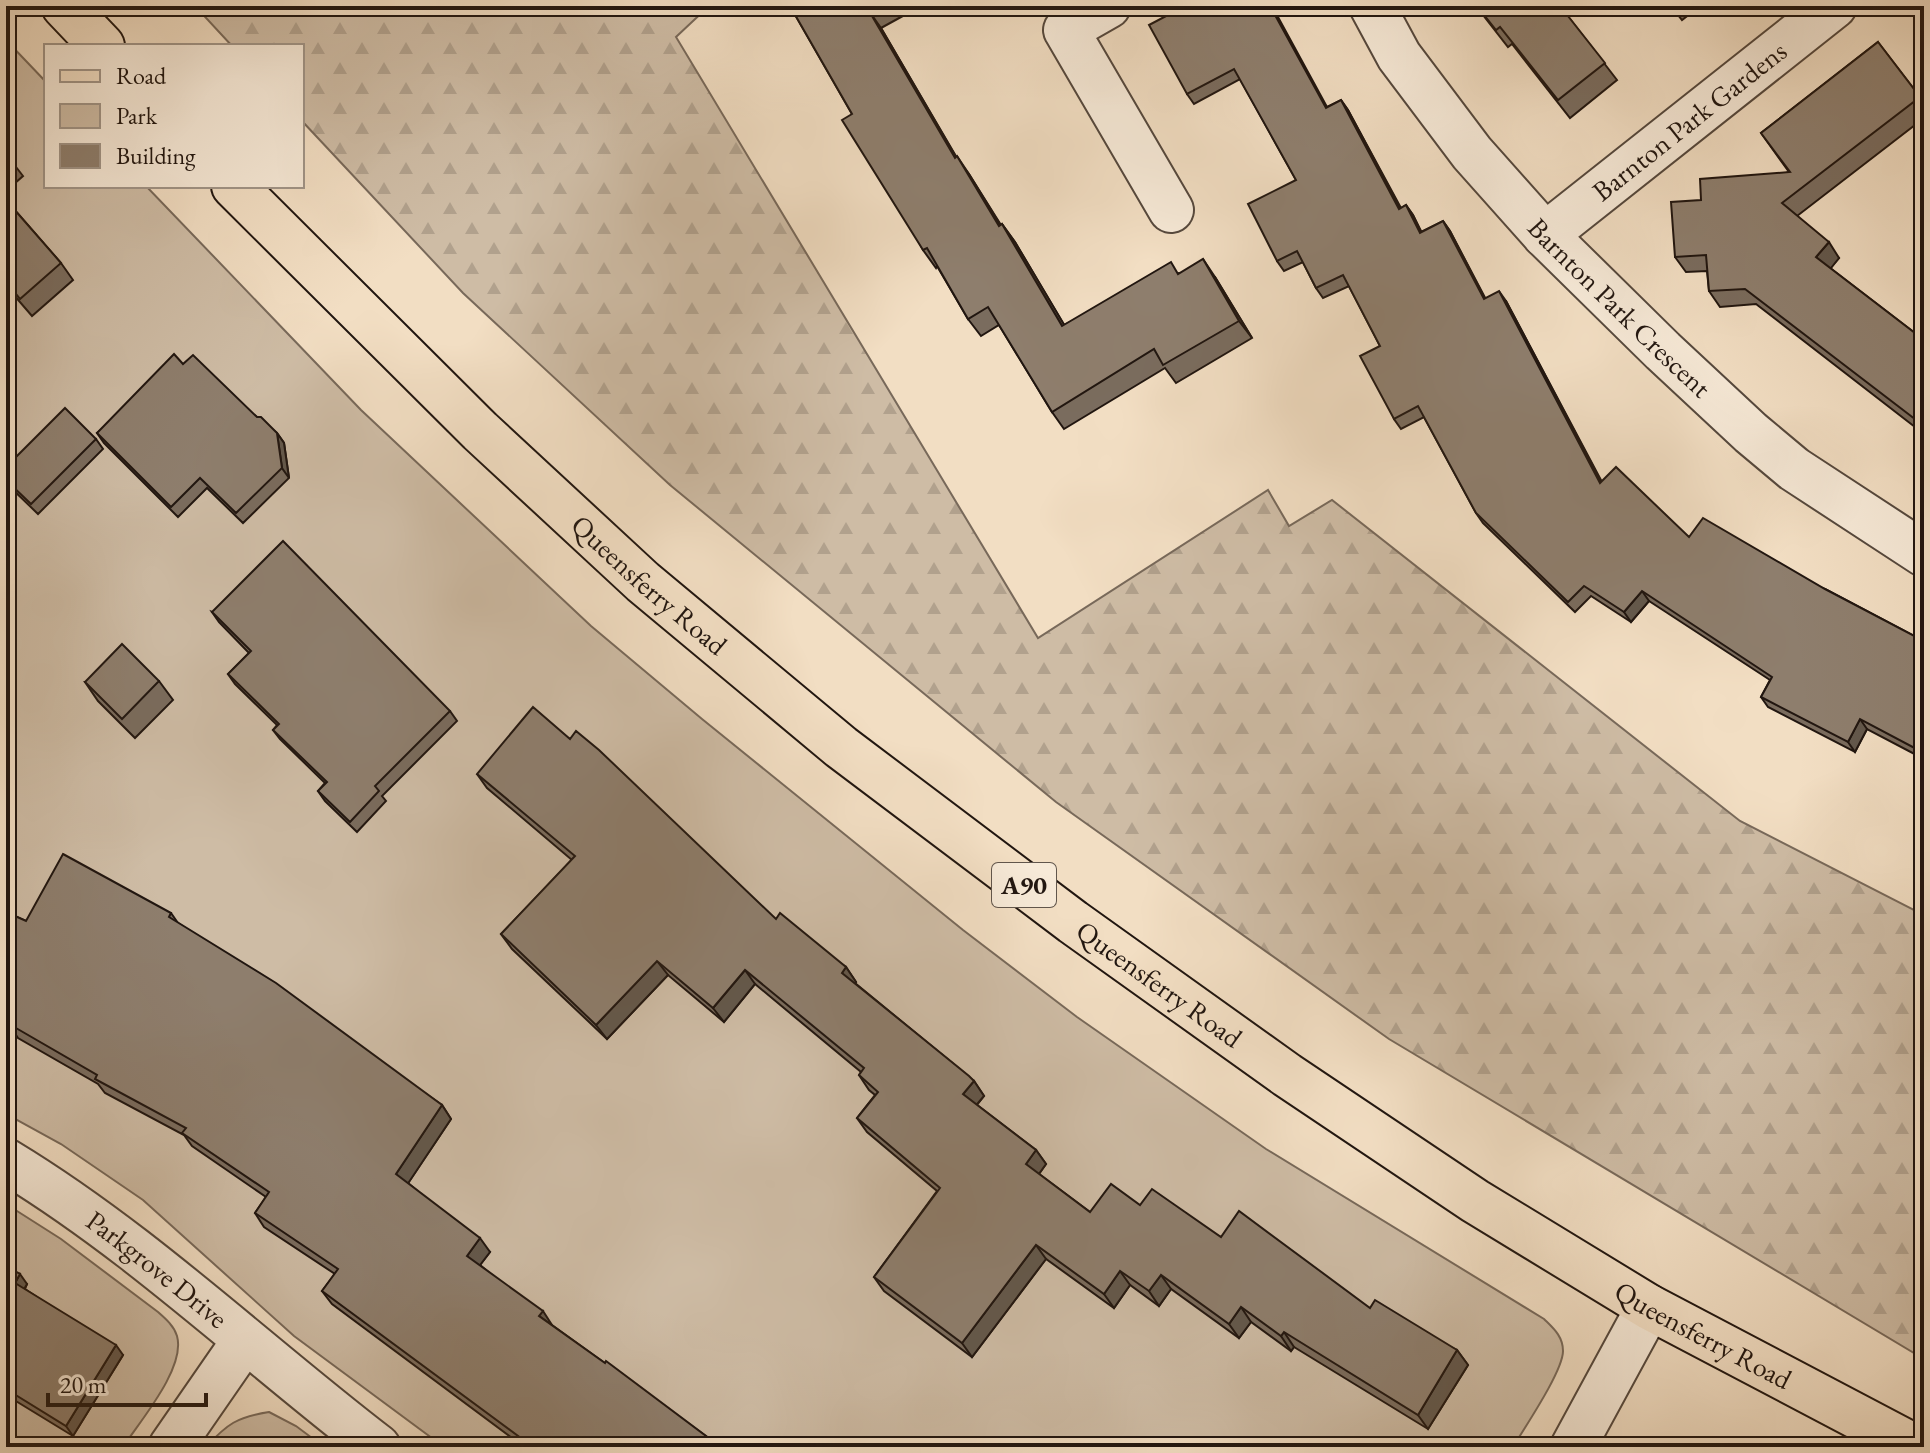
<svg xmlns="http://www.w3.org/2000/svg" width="1930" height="1453" viewBox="0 0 1930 1453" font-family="'EB Garamond',serif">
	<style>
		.green { fill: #cebca5; stroke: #78695a; stroke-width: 2 }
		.forest { fill: url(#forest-firs); stroke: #78695a; stroke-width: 2 }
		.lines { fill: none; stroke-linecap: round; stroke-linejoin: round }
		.minor-casing { stroke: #55483d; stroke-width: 48 }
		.major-casing { stroke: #211610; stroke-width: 48 }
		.minor { stroke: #f7ead8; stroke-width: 44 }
		.major { stroke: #f2dec3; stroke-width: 44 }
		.wall { fill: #7a6c5e; stroke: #211610; stroke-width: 2 }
		.shaded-wall { fill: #63584c; stroke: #211610; stroke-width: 2 }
		.building { fill: #8e7e6d; stroke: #211610; stroke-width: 2 }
		.labels { text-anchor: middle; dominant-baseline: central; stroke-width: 8; stroke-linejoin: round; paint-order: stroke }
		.shield { fill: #f7ead8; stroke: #61564c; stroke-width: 2 }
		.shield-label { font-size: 26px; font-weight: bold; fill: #211610 }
		.street-label { font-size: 28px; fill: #211610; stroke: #f7ead8 }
	</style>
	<defs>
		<pattern id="forest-firs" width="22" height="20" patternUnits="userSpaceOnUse" patternTransform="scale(2)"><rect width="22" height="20" fill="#cebca5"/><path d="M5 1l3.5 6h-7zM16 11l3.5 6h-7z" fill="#b1a18d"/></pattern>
	</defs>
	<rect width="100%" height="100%" fill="#f2dec3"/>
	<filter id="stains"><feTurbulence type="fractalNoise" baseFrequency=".0025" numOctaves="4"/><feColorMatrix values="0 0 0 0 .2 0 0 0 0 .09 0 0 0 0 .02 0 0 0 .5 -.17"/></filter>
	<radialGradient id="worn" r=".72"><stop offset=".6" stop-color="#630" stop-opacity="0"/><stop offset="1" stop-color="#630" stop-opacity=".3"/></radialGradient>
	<g class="green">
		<path d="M 6,40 L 46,82 L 46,186 L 146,186 L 361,410 L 591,626 L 702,719 L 963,930 L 1077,1017 L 1266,1149 L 1544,1319 C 1553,1328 1563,1336 1563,1351 C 1563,1371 1525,1427 1513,1447 L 444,1447 L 294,1336 L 143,1200 L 61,1144 L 6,1114 Z"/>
		<path d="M 6,1204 L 61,1239 L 158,1312 C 166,1319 174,1326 177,1336 C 186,1368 140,1421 123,1447 L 6,1447 Z"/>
		<path d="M 269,1412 L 296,1426 L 324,1447 L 206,1447 C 227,1424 237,1417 269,1412 Z"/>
	</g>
	<path class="forest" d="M 195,6 L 709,6 L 676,37 L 1038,638 L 1268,490 L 1289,526 L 1332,500 L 1740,821 L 1924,915 L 1924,1359 L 1389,1039 L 1056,802 L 670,485 L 463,293 L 302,121 L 302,46 L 232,46 Z"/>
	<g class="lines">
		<g class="minor-casing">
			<g id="minor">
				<path d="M 1108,6 L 1066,30 L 1171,210"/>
				<path id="s1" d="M 1372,6 L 1399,56 L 1472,153 L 1545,235 L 1663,351 L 1751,433 L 1794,469 L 1924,554"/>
				<path id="s2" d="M 1545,235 L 1834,6"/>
				<path id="s3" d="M 6,1161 C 140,1242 254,1352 378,1447"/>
				<path d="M 171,1447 L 245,1340"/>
				<path d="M 1573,1447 L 1649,1307"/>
			</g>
		</g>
		<g class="major-casing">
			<g id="major">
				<path d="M 64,6 L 102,46"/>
				<path id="s4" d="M 234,186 L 480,431 L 643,582 L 841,747 L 1073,922 L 1287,1075 L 1475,1201 L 1649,1307 L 1915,1447"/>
			</g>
		</g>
		<use href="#minor" class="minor"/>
		<use href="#major" class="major"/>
	</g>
	<g class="wall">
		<path d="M 790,6 L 921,6 L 881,28 L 956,157 L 969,174 L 1001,225 L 1002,224 L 1015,242 L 1064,325 L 1179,273 L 1215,277 L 1252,338 L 1176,383 L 1165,368 L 1064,429 L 1052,412 L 999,325 L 981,336 L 968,319 L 937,266 L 936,268 L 923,250 L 852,114 Z"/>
		<path d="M 1185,6 L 1327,107 L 1341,100 L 1348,110 L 1401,208 L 1406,205 L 1413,215 L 1421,232 L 1443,221 L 1450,231 L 1485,299 L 1506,301 L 1602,482 L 1689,537 L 1825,589 L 1924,641 L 1924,759 L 1867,729 L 1855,752 L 1768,707 L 1761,697 L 1770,680 L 1649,601 L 1631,622 L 1591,596 L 1575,612 L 1483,523 L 1476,513 L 1424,417 L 1401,429 L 1394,419 L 1380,346 L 1349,286 L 1323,298 L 1316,288 L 1303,262 L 1284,271 L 1277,261 L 1296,180 L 1240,79 L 1194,104 L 1187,94 Z"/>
		<path d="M 1476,6 L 1560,6 L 1617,80 L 1570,118 L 1512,44 L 1508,47 Z"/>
		<path d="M 1671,6 L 1700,6 L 1682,20 Z"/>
		<path d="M 1878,42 L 1924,102 L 1924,118 L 1797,216 L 1839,258 L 1830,268 L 1924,340 L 1924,434 L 1756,304 L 1720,307 L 1709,291 L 1707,271 L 1686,272 L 1675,257 L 1701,200 L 1789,172 L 1761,133 Z"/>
		<path d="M 6,154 L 23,176 L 6,191 Z"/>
		<path d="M 6,200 L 61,263 L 73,280 L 32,316 L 6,286 Z"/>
		<path d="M 183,364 L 257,417 L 277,433 L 284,443 L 289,478 L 243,523 L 207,488 L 178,517 L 104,443 L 97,433 Z"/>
		<path d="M 96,439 L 103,449 L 38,514 L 6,483 L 6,467 Z"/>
		<path d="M 212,612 L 450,711 L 457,721 L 382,796 L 386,801 L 357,832 L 325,801 L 318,791 L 325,783 L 280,739 L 273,730 L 277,725 L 235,684 L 228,674 L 249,653 L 219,622 Z"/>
		<path d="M 159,681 L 173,700 L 135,738 L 98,701 L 85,682 Z"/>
		<path d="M 477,774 L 776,919 L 846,967 L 856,982 L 855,983 L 974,1081 L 984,1096 L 977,1105 L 1036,1150 L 1046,1164 L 1039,1174 L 1090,1212 L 1140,1205 L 1221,1237 L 1457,1350 L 1468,1365 L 1428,1429 L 1294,1347 L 1291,1351 L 1251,1322 L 1239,1338 L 1171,1289 L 1159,1306 L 1130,1285 L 1114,1308 L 1046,1259 L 972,1357 L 884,1291 L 874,1277 L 937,1191 L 867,1132 L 857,1118 L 875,1095 L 869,1090 L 859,1075 L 861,1072 L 755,984 L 724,1022 L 668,975 L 607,1039 L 512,949 L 501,934 L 572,860 L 487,788 Z"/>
		<path d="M 6,912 L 26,921 L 171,913 L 178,923 L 442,1105 L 451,1119 L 408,1183 L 490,1252 L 480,1265 L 552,1325 L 714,1442 L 718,1447 L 524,1447 L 332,1304 L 322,1291 L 335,1274 L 264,1227 L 255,1213 L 266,1197 L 192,1146 L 184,1135 L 105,1093 L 98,1084 L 18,1038 L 10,1026 L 6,1024 Z"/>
		<path d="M 6,1266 L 27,1284 L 25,1289 L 123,1355 L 73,1436 L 6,1395 Z"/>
	</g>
	<g class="shaded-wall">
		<path d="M 1270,6 L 1272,6 L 1333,118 L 1326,108 Z"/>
		<path d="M 869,11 L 881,28 L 967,175 L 955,158 Z"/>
		<path d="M 1341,100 L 1348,110 L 1406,219 L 1399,209 Z"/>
		<path d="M 957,156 L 969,174 L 1012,244 L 999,226 Z"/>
		<path d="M 1406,205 L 1413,215 L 1427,243 L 1420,233 Z"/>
		<path d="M 1443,221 L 1450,231 L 1491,309 L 1484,299 Z"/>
		<path d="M 1002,224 L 1015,242 L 1075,343 L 1062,326 Z"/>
		<path d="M 1829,242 L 1839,258 L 1827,273 L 1816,257 Z"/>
		<path d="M 1203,259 L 1215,277 L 1252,338 L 1239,321 Z"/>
		<path d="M 1499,291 L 1506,301 L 1607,493 L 1600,483 Z"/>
		<path d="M 277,433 L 284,443 L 289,478 L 282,468 Z"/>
		<path d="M 1642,591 L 1649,601 L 1631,622 L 1624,612 Z"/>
		<path d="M 1860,719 L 1867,729 L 1855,752 L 1848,742 Z"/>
		<path d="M 657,961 L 668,975 L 607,1039 L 596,1025 Z"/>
		<path d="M 846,967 L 856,982 L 852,987 L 842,973 Z"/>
		<path d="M 745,970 L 755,984 L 724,1022 L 713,1008 Z"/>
		<path d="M 974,1081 L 984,1096 L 973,1109 L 963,1094 Z"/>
		<path d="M 442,1105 L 451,1119 L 405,1188 L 396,1174 Z"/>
		<path d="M 1036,1150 L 1046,1164 L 1036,1178 L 1026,1164 Z"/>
		<path d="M 480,1238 L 490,1252 L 477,1269 L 467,1256 Z"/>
		<path d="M 1036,1245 L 1046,1259 L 972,1357 L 962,1343 Z"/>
		<path d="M 1120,1271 L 1130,1285 L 1114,1308 L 1104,1294 Z"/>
		<path d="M 20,1274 L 27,1284 L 22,1293 L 15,1283 Z"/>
		<path d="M 1161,1275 L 1171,1289 L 1159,1306 L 1149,1291 Z"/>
		<path d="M 1241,1307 L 1251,1322 L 1239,1338 L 1229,1324 Z"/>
		<path d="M 543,1311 L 552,1325 L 539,1316 Z"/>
		<path d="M 1284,1332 L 1294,1347 L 1291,1351 L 1281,1336 Z"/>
		<path d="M 116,1345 L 123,1355 L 73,1436 L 66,1426 Z"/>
		<path d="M 1457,1350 L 1468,1365 L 1428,1429 L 1418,1415 Z"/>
	</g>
	<g class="building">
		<path d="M 790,6 L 878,6 L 869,11 L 955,158 L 957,156 L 999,226 L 1002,224 L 1062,326 L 1171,262 L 1178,274 L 1203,259 L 1239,321 L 1163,365 L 1154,349 L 1052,412 L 988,307 L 968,319 L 927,248 L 923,250 L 842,120 L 852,114 Z"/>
		<path d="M 1185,6 L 1270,6 L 1326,108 L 1341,100 L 1399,209 L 1406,205 L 1420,233 L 1443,221 L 1484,299 L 1499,291 L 1600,483 L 1616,467 L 1689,537 L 1703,518 L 1825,589 L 1924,641 L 1924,753 L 1860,719 L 1848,742 L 1761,697 L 1772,677 L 1642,591 L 1624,612 L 1584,586 L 1568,602 L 1476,513 L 1418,406 L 1394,419 L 1360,356 L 1380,346 L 1343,275 L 1316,288 L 1297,251 L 1277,261 L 1248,204 L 1296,180 L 1234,69 L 1187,94 L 1149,25 Z"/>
		<path d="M 1477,6 L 1560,6 L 1605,63 L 1558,100 L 1500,27 L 1496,30 Z"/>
		<path d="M 1878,42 L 1920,97 L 1782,203 L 1829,242 L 1816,257 L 1924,340 L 1924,426 L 1745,289 L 1709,291 L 1706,255 L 1675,257 L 1671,202 L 1701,200 L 1700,179 L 1790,172 L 1761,133 Z"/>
		<path d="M 6,154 L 11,160 L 6,164 Z"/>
		<path d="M 6,200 L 61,263 L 20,299 L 6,282 Z"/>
		<path d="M 174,354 L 183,364 L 193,355 L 257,417 L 261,417 L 277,433 L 282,468 L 236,513 L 200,478 L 171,507 L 97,433 Z"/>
		<path d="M 65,408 L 96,439 L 31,504 L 6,480 L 6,467 Z"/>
		<path d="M 283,541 L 450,711 L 375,786 L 379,791 L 350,822 L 318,791 L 327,782 L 273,730 L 279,724 L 228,674 L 251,651 L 212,612 Z"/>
		<path d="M 122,644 L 159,681 L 122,719 L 85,682 Z"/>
		<path d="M 533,707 L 570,739 L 576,731 L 599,750 L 776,919 L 780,913 L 846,967 L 842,973 L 969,1076 L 974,1081 L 963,1094 L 1036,1150 L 1026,1164 L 1090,1212 L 1111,1184 L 1140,1205 L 1152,1189 L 1221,1237 L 1239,1211 L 1370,1308 L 1375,1300 L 1457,1350 L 1418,1415 L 1284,1332 L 1281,1336 L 1241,1307 L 1229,1324 L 1161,1275 L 1149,1291 L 1120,1271 L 1104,1294 L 1036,1245 L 962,1343 L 874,1277 L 940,1188 L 857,1118 L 878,1092 L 859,1075 L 864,1068 L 745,970 L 713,1008 L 657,961 L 596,1025 L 501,934 L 575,856 L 477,774 Z"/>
		<path d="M 63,854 L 171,913 L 169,917 L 276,983 L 442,1105 L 396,1174 L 480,1238 L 467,1256 L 543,1311 L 539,1316 L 605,1363 L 606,1361 L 714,1442 L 710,1447 L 533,1447 L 322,1291 L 338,1269 L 255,1213 L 269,1192 L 182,1133 L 186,1128 L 95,1079 L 97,1075 L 9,1024 L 13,1017 L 6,1015 L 6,912 L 26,921 Z"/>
		<path d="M 6,1266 L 20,1274 L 15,1283 L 116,1345 L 66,1426 L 6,1389 Z"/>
	</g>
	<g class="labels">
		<rect class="shield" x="992" y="863" width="64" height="44" rx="6"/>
		<g class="shield-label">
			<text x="1024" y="885">A90</text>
		</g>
		<g class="street-label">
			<text stroke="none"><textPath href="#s2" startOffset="184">Barnton Park Gardens</textPath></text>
			<text stroke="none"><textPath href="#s1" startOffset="392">Barnton Park Crescent</textPath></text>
			<text stroke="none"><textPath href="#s4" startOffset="576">Queensferry Road</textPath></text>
			<text stroke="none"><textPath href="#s4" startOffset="1224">Queensferry Road</textPath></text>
			<text stroke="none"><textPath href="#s3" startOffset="186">Parkgrove Drive</textPath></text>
			<text stroke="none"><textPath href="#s4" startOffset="1872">Queensferry Road</textPath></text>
		</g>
	</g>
	<rect width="1930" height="1453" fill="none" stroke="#f2dec3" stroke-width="32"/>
	<rect x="8" y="8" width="1914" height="1437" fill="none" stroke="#211610" stroke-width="4"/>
	<rect x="16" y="16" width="1898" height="1421" fill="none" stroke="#211610" stroke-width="2"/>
	<rect x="44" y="44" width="260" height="144" fill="#f7ead8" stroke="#a19588" stroke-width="2"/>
	<rect x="60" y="70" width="40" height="12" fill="#f2dec3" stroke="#a19588" stroke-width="2"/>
	<text x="116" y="84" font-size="24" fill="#211610">Road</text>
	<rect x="60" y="104" width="40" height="24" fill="#cebca5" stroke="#a19588" stroke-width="2"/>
	<text x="116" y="124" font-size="24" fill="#211610">Park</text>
	<rect x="60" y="144" width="40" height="24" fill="#8e7e6d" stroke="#a19588" stroke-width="2"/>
	<text x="116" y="164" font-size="24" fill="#211610">Building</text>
	<path d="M48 1393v12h158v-12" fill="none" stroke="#211610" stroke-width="4"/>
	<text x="60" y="1393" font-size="24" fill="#211610" stroke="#f7ead8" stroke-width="6" paint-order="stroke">20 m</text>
	<rect width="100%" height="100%" filter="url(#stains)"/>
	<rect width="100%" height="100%" fill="url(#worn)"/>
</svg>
